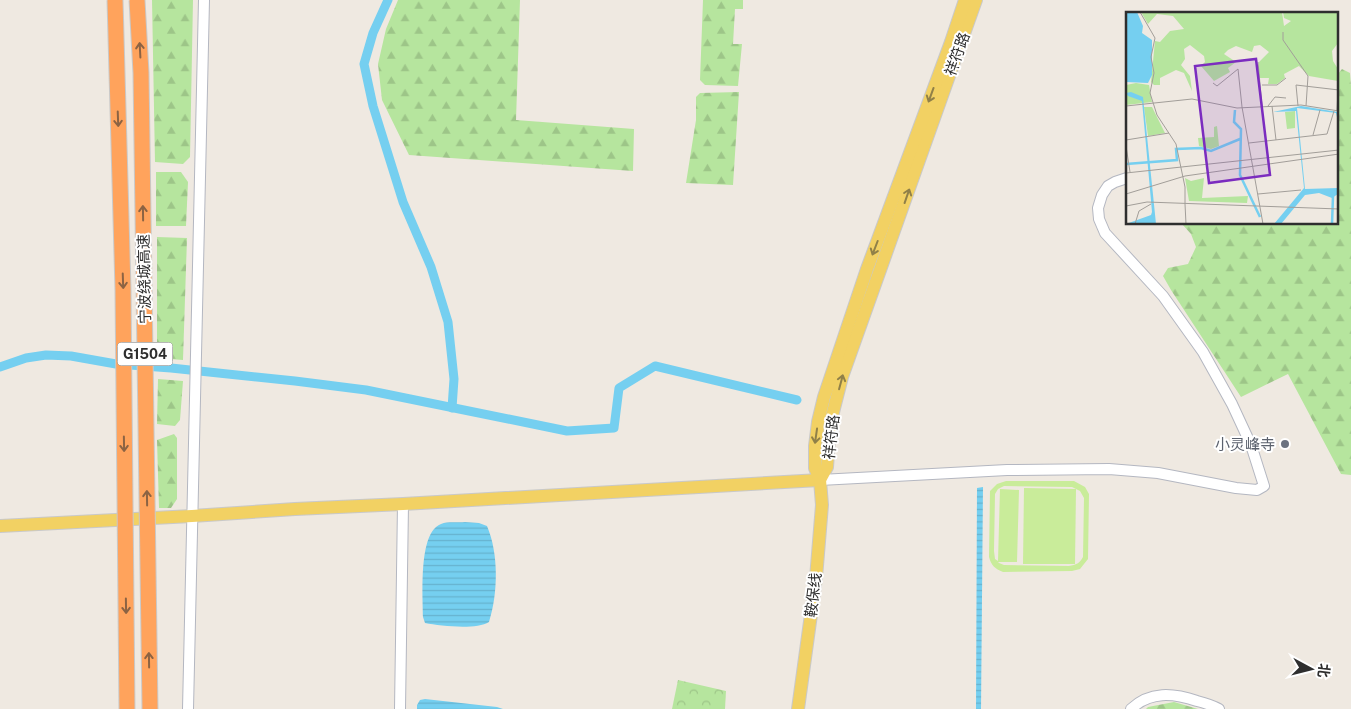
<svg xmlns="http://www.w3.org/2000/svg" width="1351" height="709" viewBox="0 0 1351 709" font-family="'Public Sans','Noto Sans SC',sans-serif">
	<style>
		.forest { fill: url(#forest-firs) }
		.park { fill: url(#park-crowns) }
		.pitch { fill: #c9ec9a; fill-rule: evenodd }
		.water { fill: url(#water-rules) }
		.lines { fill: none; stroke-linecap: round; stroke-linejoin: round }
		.canal { stroke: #75cff0; stroke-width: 9 }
		.minor-casing { stroke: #b4b7c1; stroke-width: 12 }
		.major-casing { stroke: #c9c9c9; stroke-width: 14 }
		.minor { stroke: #fff; stroke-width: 10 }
		.major { stroke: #f2d163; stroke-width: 12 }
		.highway-bridge-casing { stroke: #c9c9c9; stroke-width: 17; stroke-linecap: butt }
		.highway-bridge { stroke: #ffa35c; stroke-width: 15 }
		.oneway { stroke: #8c6343 }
		.oneway2 { stroke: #908048 }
		.worship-dot { fill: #6b7280; stroke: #fff; stroke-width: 2 }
		.labels { text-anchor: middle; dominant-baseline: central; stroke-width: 4; stroke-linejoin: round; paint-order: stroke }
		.shield { fill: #fff; stroke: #6d6d6d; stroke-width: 1 }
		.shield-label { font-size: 14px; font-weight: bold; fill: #2e2e2e }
		.street-label { font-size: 15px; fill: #2e2e2e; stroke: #fff }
		.worship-label { font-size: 15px; fill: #5b616d; stroke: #fff; text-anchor: end }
		.inset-river { fill: none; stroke: #75cff0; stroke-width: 2.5 }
		.inset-road { fill: none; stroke: #a29e99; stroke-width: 1 }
		.view { fill: #7b2cbf; fill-opacity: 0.15; stroke: #7b2cbf; stroke-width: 2.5 }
		.inset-edge { fill: none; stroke: #2e2e2e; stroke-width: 2.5 }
	</style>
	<defs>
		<pattern id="forest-firs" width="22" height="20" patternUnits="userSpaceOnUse" patternTransform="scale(1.25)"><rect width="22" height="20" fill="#b6e59e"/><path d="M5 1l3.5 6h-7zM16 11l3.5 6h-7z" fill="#9dc588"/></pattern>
		<pattern id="park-crowns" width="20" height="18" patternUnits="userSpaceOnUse" patternTransform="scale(1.25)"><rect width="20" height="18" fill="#b6e59e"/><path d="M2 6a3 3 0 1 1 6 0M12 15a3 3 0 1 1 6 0" fill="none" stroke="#9dc588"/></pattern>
		<pattern id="water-rules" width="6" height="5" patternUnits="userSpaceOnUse" patternTransform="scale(1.25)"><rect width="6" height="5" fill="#75cff0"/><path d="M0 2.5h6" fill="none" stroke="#66b2ce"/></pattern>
	</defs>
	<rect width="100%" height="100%" fill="#efe9e1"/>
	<g class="forest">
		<path d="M 152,0 L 193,0 L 190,157 L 183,164 L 155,162 Z"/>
		<path d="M 398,0 L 520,0 L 516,120 L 634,129 L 633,171 L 409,155 L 382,100 L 378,64 L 386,29 Z"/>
		<path d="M 703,0 L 743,0 L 743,9 L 735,9 L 733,44 L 742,44 L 738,86 L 705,85 L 700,80 Z"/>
		<path d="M 1342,69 L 1350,73 L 1351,86 L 1351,475 L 1341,474 L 1288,374 L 1241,397 L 1171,290 L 1163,276 L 1168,268 L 1188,264 L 1196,247 L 1191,234 L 1182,224 L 1337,224 L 1337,75 Z"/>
		<path d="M 739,92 L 733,185 L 686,183 L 696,120 L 696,97 L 700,93 Z"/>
		<path d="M 156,172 L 181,172 L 188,182 L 186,226 L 156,226 Z"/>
		<path d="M 157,237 L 187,238 L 183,360 L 157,358 Z"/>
		<path d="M 158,379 L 183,381 L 180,420 L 175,426 L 157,424 Z"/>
		<path d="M 174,434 L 177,438 L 177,499 L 171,508 L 159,508 L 157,440 Z"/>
		<path d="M 1174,702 L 1198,709 L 1146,709 L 1148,707 Z"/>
	</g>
	<path class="park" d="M 678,680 L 726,691 L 725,709 L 672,709 Z"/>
	<g class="pitch">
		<path d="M 1006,481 L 1074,481 L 1085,487 L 1089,494 L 1088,559 L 1080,569 L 1072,571 L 1003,572 C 995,569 991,565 989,557 L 990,491 L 997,484 ZM 1004,486 L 1072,487 L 1080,491 L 1084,498 L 1083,557 C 1080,563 1076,565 1069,566 L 1004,565 L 999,563 L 998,562 L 1017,562 L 1019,490 L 1000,489 L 998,561 L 995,559 L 994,551 L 995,494 L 998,489 Z"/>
		<path d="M 1024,488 L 1076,489 L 1075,564 L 1023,564 Z"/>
	</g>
	<g class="water">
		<path d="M 983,487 L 981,709 L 976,709 L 977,488 Z"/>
		<path d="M 465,522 L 479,523 L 487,526 C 499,554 498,594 489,622 C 476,630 441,626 425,623 L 423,617 C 423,596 418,532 441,524 C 448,521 458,523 465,522 Z"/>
		<path d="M 425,699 L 497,707 L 503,709 L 417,709 L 417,705 L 420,700 Z"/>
	</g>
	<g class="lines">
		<g class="canal">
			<path d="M 388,0 L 373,33 L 364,64 L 373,106 L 403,202 L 431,267 L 448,322 L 454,379 L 452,408"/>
			<path d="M 0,367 L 26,358 L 46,355 L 71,356 L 116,364 L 171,368 L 295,381 L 366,390 L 567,431 L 614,428 L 619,388 L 655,366 L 797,400"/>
		</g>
		<g class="minor-casing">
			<g id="minor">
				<path d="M 820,480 L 1007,470 L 1109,469 L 1158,473 L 1236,488 L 1257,490 L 1264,486 L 1251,445 L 1232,404 L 1203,352 L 1163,296 L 1105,233 L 1099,219 L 1098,208 L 1102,195 L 1108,186 L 1115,182 L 1127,178"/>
				<path d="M 188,709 L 204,0"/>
				<path d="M 400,709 L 403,504"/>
				<path d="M 1131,709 C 1150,691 1173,693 1197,701 C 1205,703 1212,705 1219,709"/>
			</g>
		</g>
		<g class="major-casing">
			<g id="major">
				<path d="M 820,480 L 827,467 L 830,424 L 842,377 L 976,0"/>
				<path d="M 0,526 L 192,516 L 295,509 L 403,504 L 820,480"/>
				<path d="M 798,709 L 816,578 L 822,505 L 820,480 L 815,468 L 815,446 L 818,422 L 824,397 L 867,269 L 951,42 L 965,0"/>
			</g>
		</g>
		<use href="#minor" class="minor"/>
		<use href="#major" class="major"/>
		<g class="highway-bridge-casing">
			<g id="highway-bridge">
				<path d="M 115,0 L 123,290 L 127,709"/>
				<path d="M 137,0 L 141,73 L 150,709"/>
			</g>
		</g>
		<use href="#highway-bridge" class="highway-bridge"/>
	</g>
	<defs><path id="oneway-shaft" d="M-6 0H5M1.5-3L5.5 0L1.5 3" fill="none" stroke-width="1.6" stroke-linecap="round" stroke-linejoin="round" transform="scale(1.25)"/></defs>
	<g class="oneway">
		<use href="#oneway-shaft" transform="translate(140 50) rotate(-93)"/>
		<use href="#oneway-shaft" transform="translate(118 119) rotate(88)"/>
		<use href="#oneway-shaft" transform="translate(143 213) rotate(-91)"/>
		<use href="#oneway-shaft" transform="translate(123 281) rotate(88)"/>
		<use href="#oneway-shaft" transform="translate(124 444) rotate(89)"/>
		<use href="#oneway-shaft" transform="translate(147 498) rotate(-91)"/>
		<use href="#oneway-shaft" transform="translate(126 606) rotate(89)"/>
		<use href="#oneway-shaft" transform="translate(149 660) rotate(-91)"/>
	</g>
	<g class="oneway2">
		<use href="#oneway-shaft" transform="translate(931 95) rotate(110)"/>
		<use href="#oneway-shaft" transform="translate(907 196) rotate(-71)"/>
		<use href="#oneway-shaft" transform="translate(875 248) rotate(111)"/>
		<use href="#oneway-shaft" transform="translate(841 382) rotate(-75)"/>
		<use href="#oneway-shaft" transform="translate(816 436) rotate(98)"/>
	</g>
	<circle class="worship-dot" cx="1285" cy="444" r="5"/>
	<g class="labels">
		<rect class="shield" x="117.5" y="342.5" width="55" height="23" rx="4"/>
		<g class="shield-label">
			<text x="145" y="354">G1504</text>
		</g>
		<g class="street-label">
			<text transform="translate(957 54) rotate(-70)">祥符路</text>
			<text transform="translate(144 279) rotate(-91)">宁波绕城高速</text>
			<text transform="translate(831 437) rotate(-83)">祥符路</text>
			<text transform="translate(813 595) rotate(-83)">鞍保线</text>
		</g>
		<g class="worship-label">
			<text x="1275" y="444">小灵峰寺</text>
		</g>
	</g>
	<g transform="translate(1126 12)">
		<rect width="212" height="212" fill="#efe9e1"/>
		<path d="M 15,0 L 156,0 L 158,14 L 165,9 L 158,6 L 157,0 L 212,0 L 212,31 L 206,39 L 207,49 L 212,57 L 212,69 L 183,64 L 173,54 L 158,62 L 159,66 L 151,72 L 142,72 L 143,66 L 134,66 L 131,62 L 133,50 L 143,40 L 134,33 L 128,34 L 126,40 L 110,34 L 102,38 L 98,42 L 110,50 L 102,56 L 104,60 L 88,69 L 75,54 L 79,50 L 78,44 L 64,33 L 58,37 L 59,47 L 55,53 L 64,64 L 66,79 L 58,61 L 50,58 L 34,66 L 34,73 L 28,73 L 25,70 L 29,29 L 34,30 L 44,19 L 58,17 L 47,4 L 31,2 L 22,12 ZM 169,99 L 169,116 L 161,117 L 159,100 ZM 91,114 L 93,134 L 85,137 L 73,134 L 72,126 L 88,125 L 88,115 ZM 59,166 L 65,169 L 78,166 L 76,186 L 122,184 L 121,191 L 63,189 Z" fill="#b6e59e"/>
		<path d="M 10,71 L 23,73 L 26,90 L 0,93 L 0,73 Z" fill="#b6e59e"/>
		<path d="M 18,95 L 26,95 L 39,121 L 22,124 Z" fill="#b6e59e"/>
		<path d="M 0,0 L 11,0 L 17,14 L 16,21 L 26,28 L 26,63 L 22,71 L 0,70 ZM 5,80 L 17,85 L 30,212 L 0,212 L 25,203 L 26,200 L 16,89 L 2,84 L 0,81 ZM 175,94 L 212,100 L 212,109 L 210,101 L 171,96 L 179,177 L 212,176 L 212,182 L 206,186 L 193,181 L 179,183 L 155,212 L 148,212 L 178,176 L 170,99 L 147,100 Z" fill="#75cff0"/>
		<path class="inset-river" d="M 109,98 L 108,110 L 115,117 L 114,163 L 134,205M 0,152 L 51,148 L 50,137 L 75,136 L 85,139 L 114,127M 206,212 L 207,184"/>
		<path class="inset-road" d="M 14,0 L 29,26 L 25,45 L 28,61 L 24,81 L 31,103 L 50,132 L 59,175 L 59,192M 157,20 L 157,28 L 182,64 L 180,94M 132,50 L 136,94M 87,71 L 91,74 L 112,57 L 116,95M 136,73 L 151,73 L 160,66M 0,94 L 66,87 L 111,96 L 175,93 L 213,99M 142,94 L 149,85 L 160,86M 146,94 L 150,128M 172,94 L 170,73 L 213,78M 116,95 L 137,212M 211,99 L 212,78M 187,123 L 194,98M 0,128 L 43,121M 123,131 L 201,122 L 208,99M 0,134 L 4,160M 0,161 L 213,138M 0,182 L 59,164 L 213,142M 132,182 L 175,178M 59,192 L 60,212M 0,194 L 21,190 L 213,197M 9,212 L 13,199 L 25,192"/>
		<path class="view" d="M 130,47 L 144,163 L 83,171 L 69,54 Z"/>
		<rect width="212" height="212" class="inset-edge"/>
	</g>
	<g transform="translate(1311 669) rotate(97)" stroke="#ffffff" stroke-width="4" paint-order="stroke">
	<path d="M0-4L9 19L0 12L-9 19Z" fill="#2e2e2e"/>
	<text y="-8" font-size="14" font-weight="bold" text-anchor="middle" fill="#2e2e2e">北</text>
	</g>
</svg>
